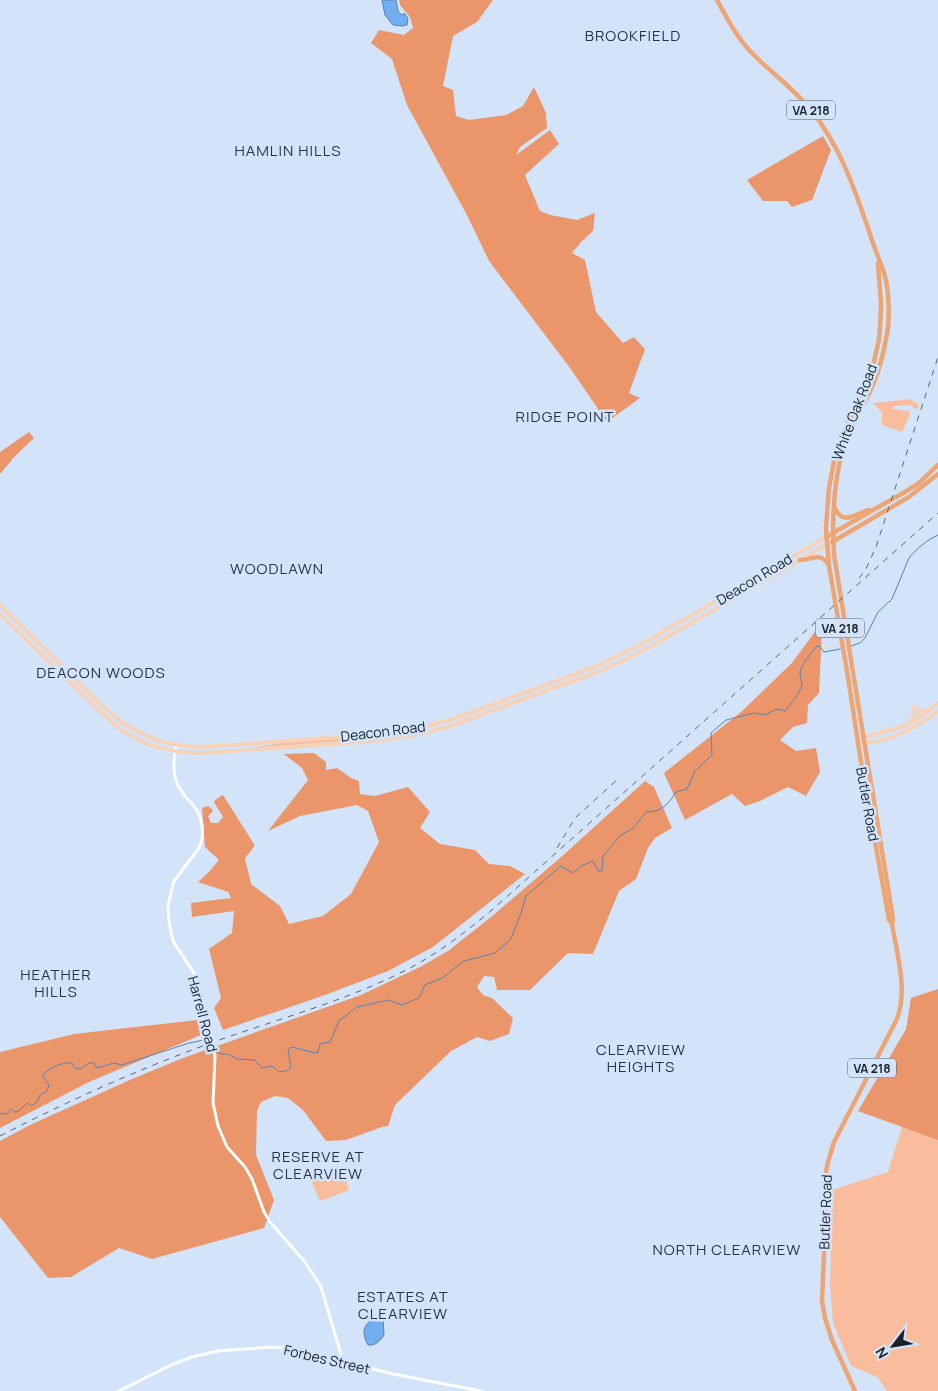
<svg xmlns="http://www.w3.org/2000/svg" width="938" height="1391" viewBox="0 0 938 1391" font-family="Manrope,sans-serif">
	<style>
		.green { fill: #f9bd9e }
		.forest { fill: #eb966a }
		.water { fill: #73adf2; stroke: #5883b6 }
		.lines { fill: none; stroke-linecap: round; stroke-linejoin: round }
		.stream { stroke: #5883b6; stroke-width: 1 }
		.tertiary { stroke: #fff; stroke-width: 3 }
		.secondary { stroke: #f6d2b9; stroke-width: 4 }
		.primary { stroke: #eda574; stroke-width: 4.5 }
		.rail { stroke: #596472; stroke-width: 1; stroke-dasharray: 6 6; stroke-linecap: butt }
		.labels { text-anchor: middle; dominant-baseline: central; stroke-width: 5; stroke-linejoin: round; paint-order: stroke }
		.shield { fill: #d3e4fa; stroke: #515c68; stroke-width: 1 }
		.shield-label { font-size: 12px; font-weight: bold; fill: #19212a }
		.street-label { font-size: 14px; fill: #19212a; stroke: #d3e4fa }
		.neighbourhood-label { font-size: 15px; letter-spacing: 1px; fill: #23354a; stroke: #d3e4fa }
	</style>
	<rect width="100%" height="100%" fill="#d3e4fa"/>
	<g class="green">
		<path d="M 910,399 L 919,405 L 917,410 L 910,405 L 894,406 L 893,408 L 894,409 L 909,411 L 910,414 L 902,432 L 882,425 L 882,412 L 873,403 Z"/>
		<path d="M 384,735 L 343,741 L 249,748 L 282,743 Z"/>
		<path d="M 902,1127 L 938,1136 L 938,1391 L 887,1391 L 877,1377 L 851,1366 L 833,1323 L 830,1285 L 832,1190 L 888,1172 Z"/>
		<path d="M 342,1169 L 349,1190 L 320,1201 L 312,1183 L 313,1180 L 316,1177 Z"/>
	</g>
	<g class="forest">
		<path d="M 399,0 L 493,0 L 477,22 L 453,36 L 443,86 L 453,90 L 456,116 L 469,120 L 506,115 L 523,106 L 534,87 L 546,113 L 547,128 L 520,147 L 516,155 L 550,130 L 559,144 L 525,175 L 540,211 L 550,215 L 577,220 L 595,213 L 593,231 L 582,241 L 572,253 L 585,260 L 596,312 L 623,343 L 634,337 L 645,349 L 629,393 L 640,398 L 607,422 L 570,368 L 489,261 L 468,217 L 407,105 L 392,59 L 371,43 L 379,30 L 404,35 L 413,28 L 410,17 L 400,5 Z"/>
		<path d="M 823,136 L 831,150 L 812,200 L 792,207 L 787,201 L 763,201 L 747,180 Z"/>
		<path d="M 29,432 L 34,438 L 16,455 L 0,474 L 0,452 Z"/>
		<path d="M 822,629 L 819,693 L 808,705 L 807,723 L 793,727 L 780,740 L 796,751 L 816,748 L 820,772 L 806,796 L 788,787 L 760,801 L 745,806 L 732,794 L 685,820 L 664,773 L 741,712 L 792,663 L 814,633 Z"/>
		<path d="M 314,753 L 326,762 L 326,770 L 337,768 L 351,778 L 359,781 L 360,794 L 375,796 L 408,787 L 430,812 L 420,828 L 440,844 L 475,850 L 489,864 L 510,866 L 525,874 L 433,947 L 388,971 L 325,995 L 223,1030 L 214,1008 L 221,998 L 209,949 L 232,933 L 234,911 L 192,917 L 191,903 L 231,898 L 228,892 L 198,882 L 209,872 L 219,860 L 205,847 L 202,808 L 208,806 L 211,808 L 213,811 L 208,816 L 211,823 L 218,823 L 223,817 L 214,802 L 215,800 L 223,795 L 254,844 L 254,847 L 245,858 L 251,884 L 280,906 L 289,924 L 323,916 L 351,894 L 379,842 L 368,811 L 357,805 L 300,816 L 268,831 L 308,780 L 302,768 L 284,754 Z"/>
		<path d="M 645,781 L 654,787 L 672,828 L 655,838 L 648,848 L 636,879 L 619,891 L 593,954 L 568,953 L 530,990 L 497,990 L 494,977 L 484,976 L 477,987 L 483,995 L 492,998 L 513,1018 L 509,1034 L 490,1041 L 477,1037 L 451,1051 L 395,1105 L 388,1126 L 382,1127 L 346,1140 L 326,1141 L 303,1110 L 288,1098 L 275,1096 L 261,1102 L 257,1111 L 256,1155 L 274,1200 L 264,1228 L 152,1259 L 119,1248 L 71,1277 L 48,1278 L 0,1217 L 0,1141 L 32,1124 L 132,1079 L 183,1058 L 361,995 L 420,967 L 448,951 L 491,917 L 560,858 Z"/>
		<path d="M 938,989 L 938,1140 L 858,1111 L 906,1029 L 911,998 Z"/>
		<path d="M 197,1020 L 201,1035 L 89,1082 L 0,1128 L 0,1052 L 74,1034 Z"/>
	</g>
	<g class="water">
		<path d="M 382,0 L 396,0 L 398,11 L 402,15 L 404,13 L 408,18 L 407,25 L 402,26 L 393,25 L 385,15 Z"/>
		<path d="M 380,1315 L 383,1318 L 384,1335 C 380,1341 375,1346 368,1345 C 359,1329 366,1322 380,1315 Z"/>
	</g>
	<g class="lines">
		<g class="stream">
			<path d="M 851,646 L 860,643 L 865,638 L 878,612 L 892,599 L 909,558 C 916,549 927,540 938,535"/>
			<path d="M 217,1052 L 222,1054 L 228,1054 L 237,1059 L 255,1060 L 262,1068 L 272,1066 L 279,1072 L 286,1071 L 291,1067 L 288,1050 L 292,1047 L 315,1053 L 318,1052 L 320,1044 L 330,1042 L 339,1021 L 357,1007 L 388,1000 L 402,1005 L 419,998 L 425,985 L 442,978 L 464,961 L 495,953 L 511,939 L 521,913 L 526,896 L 561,866 L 573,873 L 581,866 L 593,861 L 598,871 L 602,871 L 603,856 L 620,836 L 633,828 L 646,812 C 661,812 668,805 676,792 L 687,789 L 695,771 L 712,755 L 711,733 L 726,720 L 754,713 L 765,715 L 777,709 L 785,711 C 791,704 800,693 802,684 C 802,680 800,676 800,672 C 801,666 812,651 817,646 L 820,647 L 824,652 L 840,649"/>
			<path d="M 0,1113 L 7,1114 L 11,1109 L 15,1112 L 19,1111 L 27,1103 L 31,1106 L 37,1102 L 40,1095 L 47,1091 L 49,1085 L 42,1075 C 51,1068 60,1062 72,1063 L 75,1068 L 80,1069 L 89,1063 L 94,1063 L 97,1068 L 114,1063 L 122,1065 L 189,1043 L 195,1042 L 207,1039"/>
		</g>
		<g class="tertiary">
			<path d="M 176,745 C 174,758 172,771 177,783 C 180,792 187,798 193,805 C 203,816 205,835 199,848 L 174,881 L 168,905 L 169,922 L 173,941 L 194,973 L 198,984 L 204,1021 L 215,1056 L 213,1103 L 218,1126 L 227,1147 L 245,1167 L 252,1179 L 264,1212 L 270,1222 L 305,1262 L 321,1287 L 343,1361"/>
			<path d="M 119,1391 L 171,1365 L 192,1357 L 218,1351 L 271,1347 L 294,1349 L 393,1374 L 481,1391"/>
		</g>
		<g class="secondary">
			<path d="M 0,605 C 22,627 44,648 66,670 C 110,713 135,746 202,747 L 380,734 L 419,728 L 453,719 L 597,666 L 642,644 L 826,537"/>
			<path d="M 0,614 C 25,639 51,664 77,689 C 98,709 118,732 145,743 C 164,751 185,753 205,753 L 362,742 L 389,739 L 420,734 L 448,727 L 595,673 L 621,662 L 650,647 L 826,545"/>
			<path d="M 914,707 L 920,711 L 928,710"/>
			<path d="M 911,721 L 915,714 L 914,707"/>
			<path d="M 858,742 L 864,737 L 897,728 L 908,724 L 922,716 L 938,703"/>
			<path d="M 863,742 C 886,744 920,726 938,711"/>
		</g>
		<g class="primary">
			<path d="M 717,0 C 727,18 736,36 750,51 C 769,71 792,87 810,109 C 840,145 855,190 870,234 C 874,248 880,260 884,273 C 889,288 890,318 887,334 C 884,351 880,368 873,385 C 864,405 851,424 844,446 C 833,481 832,519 834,555 L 893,919 L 892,924 C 897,955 908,989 897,1019 L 834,1142 L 828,1162 L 824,1182 L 825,1231 L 822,1301 L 825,1318 L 832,1340 L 855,1391"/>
			<path d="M 878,264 L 881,304 L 880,328 L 879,339 L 874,362 L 866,382 L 843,434 L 834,461 L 829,488 L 826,528 L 829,566 L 848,677 L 861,762 L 889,920 L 892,924"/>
			<path d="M 834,506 C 842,527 855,514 869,510"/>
			<path d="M 826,537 L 903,493 L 918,484 L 938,465"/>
			<path d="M 832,542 L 909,497 L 938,474"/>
			<path d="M 800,560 C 813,560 819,551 829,565"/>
		</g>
		<g class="rail">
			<path d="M 859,578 L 865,571 L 876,547 L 938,357"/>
			<path d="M 557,848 L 575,818 L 617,780"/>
			<path d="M 0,1136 C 68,1101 137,1070 208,1044 C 274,1020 347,1001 410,968 C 440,952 467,931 493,909 L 938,513"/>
		</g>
	</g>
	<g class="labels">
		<g class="shield">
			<rect x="787" y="100.5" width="48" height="19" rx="4"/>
			<rect x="816" y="618.5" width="48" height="19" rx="4"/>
			<rect x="848" y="1058.5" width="48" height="19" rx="4"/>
		</g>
		<g class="shield-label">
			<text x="811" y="110">VA 218</text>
			<text x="840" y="628">VA 218</text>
			<text x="872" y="1068">VA 218</text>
		</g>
		<g class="street-label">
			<text transform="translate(854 412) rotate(-69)">White Oak Road</text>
			<text transform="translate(754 579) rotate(-31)">Deacon Road</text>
			<text transform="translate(383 731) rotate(-7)">Deacon Road</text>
			<text transform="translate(868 804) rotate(80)">Butler Road</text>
			<text transform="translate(203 1014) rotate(75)">Harrell Road</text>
			<text transform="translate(825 1212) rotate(-88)">Butler Road</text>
			<text transform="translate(327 1359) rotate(13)">Forbes Street</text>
		</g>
		<g class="neighbourhood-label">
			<text x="633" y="35">BROOKFIELD</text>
			<text x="288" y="150">HAMLIN HILLS</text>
			<text x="565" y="416">RIDGE POINT</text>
			<text x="277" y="568">WOODLAWN</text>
			<text x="101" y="672">DEACON WOODS</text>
			<text x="56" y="974">HEATHER<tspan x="56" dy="17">HILLS</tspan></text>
			<text x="641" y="1049">CLEARVIEW<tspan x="641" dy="17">HEIGHTS</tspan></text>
			<text x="318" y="1156">RESERVE AT<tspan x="318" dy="17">CLEARVIEW</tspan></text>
			<text x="727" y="1249">NORTH CLEARVIEW</text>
			<text x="403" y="1296">ESTATES AT<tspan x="403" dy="17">CLEARVIEW</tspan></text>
		</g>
	</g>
	<g transform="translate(893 1346) rotate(239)" stroke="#d3e4fa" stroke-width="4" paint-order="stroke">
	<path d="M0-4L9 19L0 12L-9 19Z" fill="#19212a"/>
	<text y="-8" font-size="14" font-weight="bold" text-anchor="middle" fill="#19212a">N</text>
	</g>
</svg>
